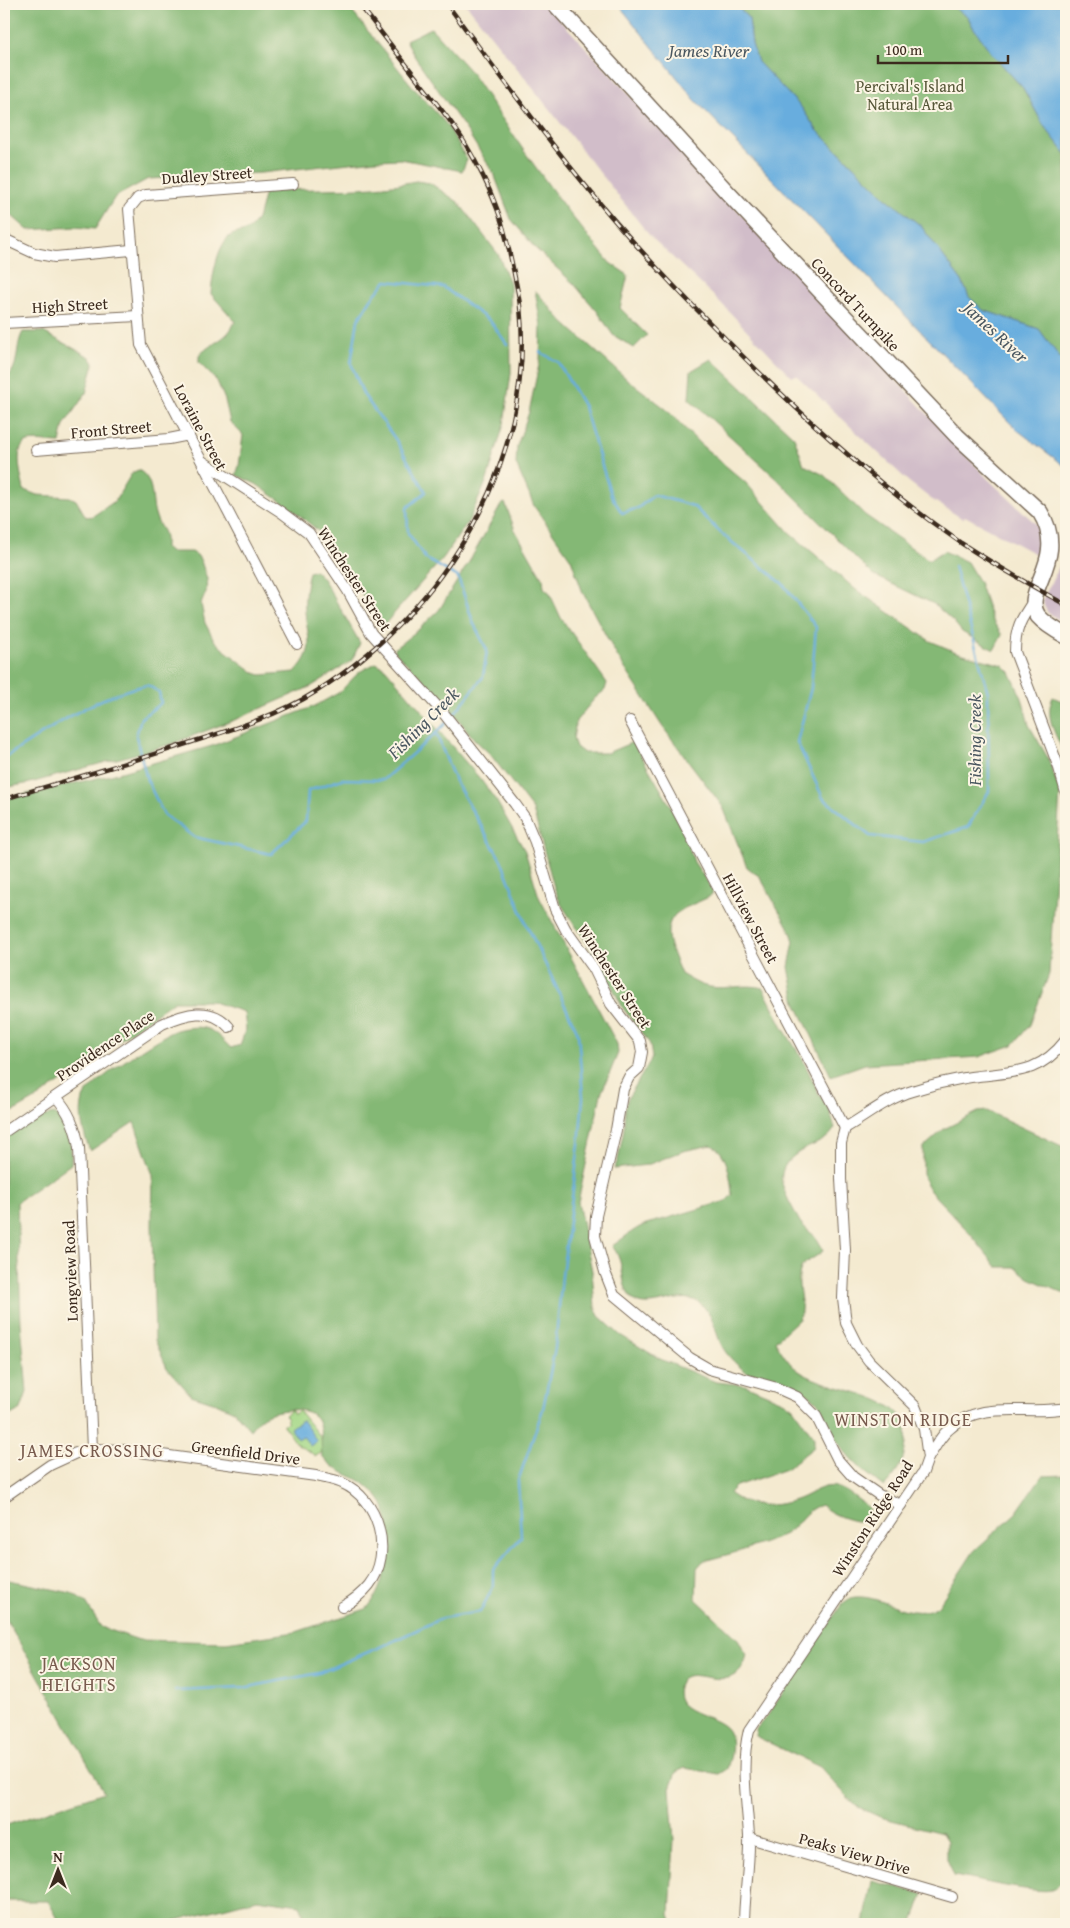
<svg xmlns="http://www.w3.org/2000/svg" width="1070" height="1928" viewBox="0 0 1070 1928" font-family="'Gentium Book Plus',serif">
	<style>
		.industrial { fill: #d1bdc9 }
		.green { fill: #a5d888; stroke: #708153 }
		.forest { fill: #84b874; stroke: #607149 }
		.water { fill: #68adde; stroke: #526c7e }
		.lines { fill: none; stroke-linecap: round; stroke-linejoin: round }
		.stream { stroke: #68adde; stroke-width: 2.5 }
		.street-casing { stroke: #7c6d5c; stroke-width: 12 }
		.secondary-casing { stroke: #7c6d5c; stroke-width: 18 }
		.street { stroke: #fff; stroke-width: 10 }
		.secondary { stroke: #fff; stroke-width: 15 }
		.rail-casing { stroke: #3b2a1e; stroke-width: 4.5 }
		.rail { stroke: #fcf5e5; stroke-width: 2.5; stroke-dasharray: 8; stroke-linecap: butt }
		.labels { text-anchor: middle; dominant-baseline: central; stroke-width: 4; stroke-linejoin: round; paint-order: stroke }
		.park-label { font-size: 16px; fill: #565638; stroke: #fcf5e5 }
		.street-label { font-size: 16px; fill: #3b2a1e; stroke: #fcf5e5 }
		.water-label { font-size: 18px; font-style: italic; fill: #4b5861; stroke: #fcf5e5 }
		.neighbourhood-label { font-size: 18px; letter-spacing: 1px; fill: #785b4e; stroke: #fcf5e5 }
	</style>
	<rect width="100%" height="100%" fill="#fcf5e5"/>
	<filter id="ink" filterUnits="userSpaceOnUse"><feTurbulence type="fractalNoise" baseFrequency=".02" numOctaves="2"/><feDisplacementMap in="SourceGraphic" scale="10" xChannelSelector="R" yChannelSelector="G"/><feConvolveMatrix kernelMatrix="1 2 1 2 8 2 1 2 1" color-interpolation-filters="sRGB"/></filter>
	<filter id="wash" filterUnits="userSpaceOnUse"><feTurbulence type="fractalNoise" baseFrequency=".0096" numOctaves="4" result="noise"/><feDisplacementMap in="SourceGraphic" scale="20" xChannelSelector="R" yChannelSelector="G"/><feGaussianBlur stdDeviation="1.12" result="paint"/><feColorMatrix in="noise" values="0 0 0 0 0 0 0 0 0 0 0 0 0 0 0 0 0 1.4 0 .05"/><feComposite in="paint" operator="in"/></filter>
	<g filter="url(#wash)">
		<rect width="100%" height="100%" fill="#f4ead0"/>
		<g class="industrial">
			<path d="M 466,4 L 545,4 L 988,479 L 1036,524 L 1044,538 L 1043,558 L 965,516 L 963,519 L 931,499 L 909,482 L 796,375 L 792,377 L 719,301 L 650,236 Z"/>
			<path d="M 1066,541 L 1066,624 L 1048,613 L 1044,606 L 1043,599 L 1060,565 Z"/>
		</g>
		<path class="green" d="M 291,1410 L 294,1414 L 299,1411 L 329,1448 L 316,1456 L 297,1444 L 283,1425 L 288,1422 L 286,1420 L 288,1418 L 285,1415 Z"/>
		<g class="forest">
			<path d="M 4,4 L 346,4 L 413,87 L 448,126 L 467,160 L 462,171 L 401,159 L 376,160 L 261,173 L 148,179 L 115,197 L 95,229 L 75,227 L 28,230 L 4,209 Z"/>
			<path d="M 735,4 L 949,4 L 968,17 L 973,27 L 992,54 L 1023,88 L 1044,126 L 1066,154 L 1066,366 L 1039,329 L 983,310 L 969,297 L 962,281 L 921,226 L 885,197 L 816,129 L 801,107 L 758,62 L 752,44 L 749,19 Z"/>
			<path d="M 431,28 L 470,71 L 524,151 L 566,209 L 610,263 L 628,275 L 620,308 L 647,335 L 634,348 L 613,335 L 597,311 L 574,284 L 535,248 L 511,219 L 494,174 L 467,131 L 415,57 L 406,40 Z"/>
			<path d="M 416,181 L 430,183 L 458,202 L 498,254 L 510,283 L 511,373 L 504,424 L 487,480 L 469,520 L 444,557 L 383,626 L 322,534 L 292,509 L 256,484 L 236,475 L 239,466 L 243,435 L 230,422 L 225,400 L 217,381 L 199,363 L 199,356 C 210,342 228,341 235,321 L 211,294 C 212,278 217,246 230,236 C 234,233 240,233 245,231 C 259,225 262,204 265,191 C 315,187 367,192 416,181 Z"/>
			<path d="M 535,290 L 563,322 L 628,380 L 666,409 L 700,444 L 746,483 L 789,532 L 855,589 L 930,641 L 956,652 L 1003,665 L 1010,672 L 1022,698 L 1029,725 L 1048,758 L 1060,792 L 1049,974 L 1030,1025 L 1013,1045 L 979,1057 L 865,1064 L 831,1076 L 796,1003 L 789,967 L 794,941 L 791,932 L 760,877 L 747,867 L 723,807 L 662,726 L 617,656 L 583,593 L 571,559 L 534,506 L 516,464 L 517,446 L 529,412 L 540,360 L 541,325 Z"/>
			<path d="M 23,332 L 43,332 L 90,357 L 94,363 L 86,393 L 64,425 L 60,443 C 50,443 38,440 28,442 C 12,446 22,479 24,490 L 37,495 L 70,497 L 76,500 L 86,517 L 93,516 L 115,501 L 132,473 L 138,470 C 156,479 150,502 156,517 C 161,532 166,528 165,547 L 169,552 L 192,552 L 197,555 L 201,561 L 207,579 L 206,592 L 201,604 L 205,623 L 214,640 L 223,649 L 255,673 L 261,675 L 295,672 C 317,648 307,638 305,611 C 304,598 306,584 309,572 L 315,570 L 324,580 L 360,643 L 352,660 L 347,664 L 312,686 L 237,719 L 171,744 L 30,783 L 4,788 L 4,379 C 21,370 14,347 23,332 Z"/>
			<path d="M 711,359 L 794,437 L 804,465 L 824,475 L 865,515 L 929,560 L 944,551 L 967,562 L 979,582 L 992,620 L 1002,635 L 994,650 L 962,632 L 954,622 L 934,604 L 873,575 L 774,476 L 689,399 L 691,371 Z"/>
			<path d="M 505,503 L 515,530 L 543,579 L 544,588 L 549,592 L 561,618 L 607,683 L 605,690 L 595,698 L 576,721 L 573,739 L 576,747 L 584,753 L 607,753 L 633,742 L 681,824 L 694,862 L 713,890 L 712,894 L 709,897 C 699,902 686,906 677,913 C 658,929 674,956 681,974 C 690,979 700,986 710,987 C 728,990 745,983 763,988 L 785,1031 L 803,1060 L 819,1094 L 829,1109 L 835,1128 C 826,1144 809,1144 795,1155 C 775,1170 781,1186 791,1205 C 794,1210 797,1217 800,1222 C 811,1236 816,1232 823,1251 C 817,1257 805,1261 801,1268 C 794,1284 806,1303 799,1319 L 775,1341 C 783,1354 789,1365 802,1373 C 829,1389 882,1393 900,1415 C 907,1422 907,1435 906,1444 C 903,1465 898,1472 884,1487 C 863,1471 848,1459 834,1436 C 827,1426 825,1411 817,1402 C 797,1381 763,1385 741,1368 C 735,1363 727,1355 723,1348 C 715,1334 714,1312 698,1302 C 678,1290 648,1314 632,1299 C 621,1287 624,1269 618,1256 C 617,1252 614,1249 612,1246 C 623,1239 632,1230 644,1225 L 726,1201 L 732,1195 C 731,1180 728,1151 711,1145 L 683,1151 L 647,1165 L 614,1169 L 618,1160 L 624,1129 L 625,1107 L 628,1098 L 652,1058 L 650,1044 L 623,1008 L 597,958 L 561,904 L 554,887 L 533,810 L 490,754 L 475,740 L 438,694 L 395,652 L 395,648 L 418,630 L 439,610 L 469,562 L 501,505 Z"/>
			<path d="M 376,663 L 385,668 L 481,780 L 497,802 L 525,851 L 539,897 L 617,1044 L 618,1053 L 601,1094 L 578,1202 L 592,1271 L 595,1307 L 599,1316 L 620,1335 L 660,1359 L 716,1382 L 745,1385 L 785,1402 L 793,1408 L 814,1438 L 814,1447 L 786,1469 L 736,1486 L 729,1493 C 749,1510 781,1507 803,1497 C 814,1492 824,1484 836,1487 C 847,1490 860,1501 869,1508 L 869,1517 L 862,1522 C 848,1520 832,1515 821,1505 C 804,1509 799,1526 785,1534 C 762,1546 727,1555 703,1561 L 697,1568 L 696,1599 L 738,1639 L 747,1655 C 734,1705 685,1655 678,1687 C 670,1717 724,1713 730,1735 C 734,1747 730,1758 727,1769 L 719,1774 L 685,1768 L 676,1772 L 670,1789 L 674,1840 L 670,1914 L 673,1924 L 303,1924 L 303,1912 L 300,1905 L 257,1899 L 162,1924 L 58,1924 L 57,1917 L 48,1901 L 4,1901 L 4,1826 L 104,1792 L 4,1615 L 4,1579 L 71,1593 L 86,1603 L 101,1627 L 139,1640 L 226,1642 L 296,1632 L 366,1609 C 387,1590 393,1533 384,1507 C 382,1500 372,1490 367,1486 C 359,1478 346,1475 337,1469 C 331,1466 327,1461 322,1457 C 321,1446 322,1431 318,1421 C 311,1404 272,1409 261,1418 C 257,1421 253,1426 250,1430 L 234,1411 L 216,1403 L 191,1395 L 167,1368 L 155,1340 L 152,1226 L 153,1175 L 134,1122 L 90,1151 C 84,1134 78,1117 83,1099 C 87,1084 158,1037 174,1031 C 181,1028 197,1026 204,1028 C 215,1030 223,1041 231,1048 L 240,1045 L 246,1029 L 244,1012 L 210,1001 L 174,1001 L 39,1097 L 4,1117 L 4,799 L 111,775 L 212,746 L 315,706 L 340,692 L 359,672 Z"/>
			<path d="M 1053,697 L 1066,703 L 1066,757 C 1058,739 1043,717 1053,697 Z"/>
			<path d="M 987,1111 L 1066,1148 L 1066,1293 L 1062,1293 L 1029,1278 L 1015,1267 L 997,1267 L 967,1230 L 930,1191 L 923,1175 L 923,1148 L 944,1129 L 978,1112 Z"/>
			<path d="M 54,1114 C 71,1122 72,1148 71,1164 L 17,1202 L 21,1323 L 27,1392 L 21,1409 L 4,1419 L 4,1137 L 40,1117 Z"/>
			<path d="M 1066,1475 L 1066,1873 C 1062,1880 1059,1888 1051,1890 C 1036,1894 972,1879 954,1876 L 947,1859 L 947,1841 L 942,1833 L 880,1817 L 856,1806 L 820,1767 L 755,1736 L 756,1729 L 768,1715 L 842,1604 C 846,1601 851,1597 856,1597 C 884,1595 911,1623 938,1606 L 974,1551 L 1016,1513 L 1042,1476 Z"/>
			<path d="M 872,1881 L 923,1894 L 912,1924 L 864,1924 Z"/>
		</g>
		<g class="water">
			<path d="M 618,4 L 735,4 L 749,19 L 752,44 L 758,62 L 801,107 L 816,129 L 885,197 L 921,226 L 962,281 L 969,297 L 983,310 L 1039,329 L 1066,366 L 1066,467 L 1016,429 L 695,100 Z"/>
			<path d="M 949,4 L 1066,4 L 1066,154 L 1044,126 L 1023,88 L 992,54 L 973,27 L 968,17 Z"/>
			<path d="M 302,1420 L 317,1441 L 310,1446 L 303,1436 L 298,1439 L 290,1428 Z"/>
		</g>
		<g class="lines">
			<g class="stream">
				<path d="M 540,352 L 558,362 L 584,407 L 611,495 L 622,513 L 638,508 L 654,495 L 693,506 L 722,534 L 783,584 L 816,627 L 811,688 L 797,742 L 823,798 L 870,836 L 923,842 L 968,827 L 989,791 L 988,693 L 954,566"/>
				<path d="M 451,718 L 483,677 L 487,650 L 473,622 L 458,577 L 426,559 L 408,533 L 407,508 L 426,492 L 396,440 L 363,394 L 351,363 L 358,320 L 371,299 L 386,281 L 443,287 L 490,321 L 507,344"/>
				<path d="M 4,758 C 49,730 95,695 147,685 L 159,692 L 161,703 L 141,718 L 136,736 L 147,780 L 164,815 L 194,837 L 271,854 L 306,821 L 308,791 L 342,779 L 383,780 L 436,733 L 447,722"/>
				<path d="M 175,1691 L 243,1688 L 319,1673 L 387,1644 L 442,1618 L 480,1612 L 493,1587 L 493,1570 L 521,1537 L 518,1481 L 543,1409 L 555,1348 L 562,1276 L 579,1144 L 583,1098 L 578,1033 L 525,921 L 501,860 L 455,781 L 436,733"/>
			</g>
		</g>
	</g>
	<g filter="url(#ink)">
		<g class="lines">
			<g class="street-casing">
				<g id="street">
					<path d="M 293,184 L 146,195 L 138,198 L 129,209 L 141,345 L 297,644"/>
					<path d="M 4,239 L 34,253 L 55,257 L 131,250"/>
					<path d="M 4,323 L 138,316"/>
					<path d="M 36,450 L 169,439 L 189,435"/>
					<path d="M 202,461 L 281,512 L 309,533 L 348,591 L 371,633 L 445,715 L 515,804 L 525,818 L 535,842 L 555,909 L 566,930 L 594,969 L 611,1004 L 640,1041 L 642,1052 L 639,1068 L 629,1077 L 623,1089 L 616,1130 L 596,1216 L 595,1236 L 605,1272 L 614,1295 L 690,1358 L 709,1369 L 777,1388 L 797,1397 L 816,1416 L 838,1460 L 853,1477 L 879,1495 L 901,1505"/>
					<path d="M 1034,600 C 1021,619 1015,628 1015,652 L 1059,768 L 1066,793"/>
					<path d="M 630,721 L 845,1128"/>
					<path d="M 56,1097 C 70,1112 76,1128 79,1148 L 92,1449"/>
					<path d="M 845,1128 C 867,1115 888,1098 912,1091 C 931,1085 951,1080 971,1077 C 1012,1071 1038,1076 1066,1040"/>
					<path d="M 4,1132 L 162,1024 C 184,1014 211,1005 229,1027"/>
					<path d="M 928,1458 C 934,1449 940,1437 948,1430 C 982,1398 1025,1416 1066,1408"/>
					<path d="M 4,1497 L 50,1465 L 76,1453 L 92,1449 L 125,1450 L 316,1476 C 324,1478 334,1479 342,1483 C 379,1499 394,1553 369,1585 C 361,1595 353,1601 342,1607"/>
					<path d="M 749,1838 L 952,1897"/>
					<path d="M 744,1924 C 744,1895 750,1865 749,1836 C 747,1800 740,1766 749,1730 L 923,1472 L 928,1458 L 924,1429 L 915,1406 L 869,1361 L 857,1345 L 846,1323 L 843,1298 L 845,1250 L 841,1179 L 841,1143 L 845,1128"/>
				</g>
			</g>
			<g class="secondary-casing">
				<path id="secondary" d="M 555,4 L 728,193 L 957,436 L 1040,512 C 1070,560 1020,590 1038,616 C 1045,624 1057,631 1066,636"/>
			</g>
			<use href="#street" class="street"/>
			<use href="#secondary" class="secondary"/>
			<g class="rail-casing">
				<g id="rail">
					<path d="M 447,4 C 492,65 537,126 585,185 C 625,235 669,282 714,327 C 790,405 871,481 961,543 C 995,565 1030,585 1066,605"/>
					<path d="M 4,799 C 68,780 132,762 195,741 C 237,728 279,715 317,691 C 444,611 536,461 520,306 C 519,295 516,284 514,273 C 509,250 505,228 496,206 C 488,185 478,165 466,145 C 454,124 437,104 422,85 C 401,58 380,31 359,4"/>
				</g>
			</g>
			<use href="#rail" class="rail"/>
		</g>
	</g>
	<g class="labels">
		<g class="park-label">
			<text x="910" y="86">Percival's Island<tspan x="910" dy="18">Natural Area</tspan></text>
		</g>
		<g class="street-label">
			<text transform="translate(207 175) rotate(-4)">Dudley Street</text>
			<text transform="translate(856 304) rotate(47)">Concord Turnpike</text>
			<text transform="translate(70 305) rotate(-3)">High Street</text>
			<text transform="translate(201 427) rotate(62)">Loraine Street</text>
			<text transform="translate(111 429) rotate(-5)">Front Street</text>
			<text transform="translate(355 579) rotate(57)">Winchester Street</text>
			<text transform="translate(751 918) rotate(62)">Hillview Street</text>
			<text transform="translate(615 976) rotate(57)">Winchester Street</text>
			<text transform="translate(105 1045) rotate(-34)">Providence Place</text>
			<text transform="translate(70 1271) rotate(-92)">Longview Road</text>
			<text transform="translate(246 1452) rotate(7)">Greenfield Drive</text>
			<text transform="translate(872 1518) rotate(-57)">Winston Ridge Road</text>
			<text transform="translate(855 1853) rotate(16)">Peaks View Drive</text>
		</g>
		<g class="water-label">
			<text x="709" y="50">James River</text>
			<text transform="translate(996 332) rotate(43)">James River</text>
			<text transform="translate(423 723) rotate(-45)">Fishing Creek</text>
			<text transform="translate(974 740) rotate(-90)">Fishing Creek</text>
		</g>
		<g class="neighbourhood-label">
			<text x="903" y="1419">WINSTON RIDGE</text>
			<text x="92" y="1450">JAMES CROSSING</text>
			<text x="79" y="1663">JACKSON<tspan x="79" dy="21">HEIGHTS</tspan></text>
		</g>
	</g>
	<rect width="1070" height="1928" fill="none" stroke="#fcf5e5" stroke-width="20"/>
	<g transform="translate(58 1870)" stroke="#fcf5e5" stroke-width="4" paint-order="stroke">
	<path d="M0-4L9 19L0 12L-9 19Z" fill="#3b2a1e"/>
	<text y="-8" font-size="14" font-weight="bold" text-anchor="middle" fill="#3b2a1e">N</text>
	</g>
	<path d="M878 55v8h130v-8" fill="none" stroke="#3b2a1e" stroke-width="2.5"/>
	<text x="885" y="55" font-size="15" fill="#3b2a1e" stroke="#fcf5e5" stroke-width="4" paint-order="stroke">100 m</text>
</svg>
